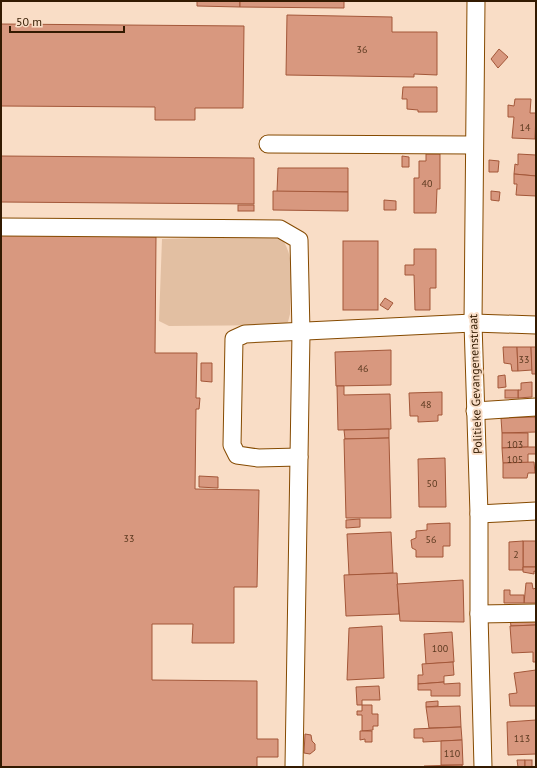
<svg xmlns="http://www.w3.org/2000/svg" width="537" height="768" viewBox="0 0 537 768" font-family="'PT Sans',sans-serif">
	<style>
		.green { fill: #e2bfa2 }
		.building { fill: #d8987f; stroke: #a35739 }
		.lines { fill: none; stroke-linecap: round; stroke-linejoin: round }
		.minor-casing { stroke: #854a00; stroke-width: 19 }
		.minor { stroke: #fff; stroke-width: 17 }
		.labels { text-anchor: middle; dominant-baseline: central; stroke-width: 4; stroke-linejoin: round; paint-order: stroke }
		.number-label { font-size: 10px; fill: #5c3a20 }
		.street-label { font-size: 12px; fill: #331a01; stroke: #f9ddc6 }
	</style>
	<rect width="100%" height="100%" fill="#f9ddc6"/>
	<path class="green" d="M 268,236 L 282,239 C 297,260 290,289 290,314 L 288,322 L 282,325 L 169,326 L 159,321 L 162,239 Z"/>
	<g class="building">
		<path d="M 197,1 L 240,1 L 240,7 L 197,6 Z"/>
		<path d="M 240,1 L 344,1 L 344,8 L 240,7 Z"/>
		<path d="M 287,15 L 392,17 L 392,32 L 437,32 L 437,75 L 414,74 L 414,77 L 286,75 Z"/>
		<path d="M 1,24 L 244,26 L 243,108 L 195,108 L 195,120 L 155,120 L 155,107 L 1,106 Z"/>
		<path d="M 499,49 L 508,57 L 498,68 L 491,59 Z"/>
		<path d="M 403,87 L 437,87 L 437,112 L 418,112 L 418,110 L 407,109 L 407,99 L 402,99 Z"/>
		<path d="M 515,99 L 531,99 L 530,113 L 536,113 L 535,139 L 512,138 L 514,117 L 508,117 L 508,105 L 514,106 Z"/>
		<path d="M 426,154 L 440,154 L 440,189 L 437,189 L 436,213 L 414,213 L 414,178 L 419,178 L 419,161 L 426,161 Z"/>
		<path d="M 518,154 L 536,155 L 536,176 L 514,174 L 515,164 L 518,165 Z"/>
		<path d="M 1,156 L 254,158 L 254,204 L 1,202 Z"/>
		<path d="M 402,156 L 409,157 L 409,167 L 402,167 Z"/>
		<path d="M 489,160 L 499,161 L 498,172 L 489,172 Z"/>
		<path d="M 278,168 L 348,168 L 348,192 L 277,192 Z"/>
		<path d="M 514,174 L 536,176 L 536,196 L 516,195 L 517,184 L 514,184 Z"/>
		<path d="M 273,191 L 348,192 L 348,211 L 273,210 Z"/>
		<path d="M 491,191 L 500,192 L 499,201 L 491,200 Z"/>
		<path d="M 384,200 L 396,201 L 396,210 L 384,210 Z"/>
		<rect x="238" y="205" width="16" height="6"/>
		<path d="M 1,235 L 156,237 L 155,353 L 197,353 L 196,398 L 200,398 L 199,409 L 196,409 L 195,489 L 259,490 L 257,587 L 234,587 L 234,643 L 192,643 L 193,624 L 152,624 L 152,680 L 257,681 L 257,739 L 278,739 L 278,757 L 257,757 L 257,767 L 1,767 Z"/>
		<rect x="343" y="241" width="35" height="69"/>
		<path d="M 414,249 L 436,249 L 436,288 L 430,288 L 430,310 L 415,310 L 414,275 L 405,275 L 405,265 L 414,265 Z"/>
		<path d="M 385,298 L 393,303 L 388,310 L 380,305 Z"/>
		<path d="M 503,347 L 517,347 L 518,371 L 512,371 L 511,364 L 504,363 Z"/>
		<path d="M 517,347 L 531,347 L 532,370 L 518,371 Z"/>
		<path d="M 531,347 L 536,347 L 536,374 L 532,374 Z"/>
		<path d="M 391,350 L 391,385 L 336,386 L 335,352 Z"/>
		<path d="M 201,363 L 212,363 L 212,382 L 201,381 Z"/>
		<path d="M 505,375 L 506,387 L 498,388 L 498,376 Z"/>
		<path d="M 532,382 L 532,397 L 518,398 L 518,390 L 521,390 L 521,383 Z"/>
		<path d="M 337,386 L 344,386 L 344,395 L 390,394 L 391,429 L 338,430 Z"/>
		<rect x="505" y="390" width="13" height="8"/>
		<path d="M 442,392 L 442,415 L 438,415 L 438,421 L 418,422 L 418,416 L 410,416 L 409,393 Z"/>
		<path d="M 535,410 L 536,432 L 502,433 L 501,418 L 535,417 Z"/>
		<path d="M 389,429 L 389,438 L 345,439 L 344,430 Z"/>
		<path d="M 502,433 L 528,433 L 528,447 L 502,448 Z"/>
		<path d="M 389,438 L 391,518 L 346,518 L 344,439 Z"/>
		<path d="M 528,447 L 536,447 L 536,454 L 528,454 L 528,463 L 503,463 L 502,448 Z"/>
		<path d="M 445,458 L 446,507 L 419,507 L 418,459 Z"/>
		<path d="M 534,462 L 535,473 L 528,473 L 527,478 L 503,478 L 503,463 Z"/>
		<path d="M 199,476 L 218,477 L 218,488 L 199,487 Z"/>
		<path d="M 360,519 L 360,527 L 346,528 L 346,520 Z"/>
		<path d="M 450,523 L 450,546 L 443,546 L 443,557 L 416,557 L 416,550 L 412,548 L 411,540 L 416,538 L 416,531 L 427,530 L 427,524 Z"/>
		<path d="M 391,532 L 393,573 L 349,575 L 347,534 Z"/>
		<rect x="523" y="541" width="13" height="26"/>
		<path d="M 523,541 L 523,570 L 509,570 L 509,542 Z"/>
		<path d="M 523,567 L 536,567 L 536,572 L 534,571 L 534,574 L 523,572 Z"/>
		<path d="M 397,573 L 399,614 L 346,616 L 344,575 Z"/>
		<path d="M 463,580 L 464,622 L 400,621 L 397,584 Z"/>
		<path d="M 526,583 L 532,583 L 533,589 L 536,588 L 536,603 L 524,603 Z"/>
		<path d="M 504,590 L 510,590 L 510,595 L 524,595 L 524,603 L 504,603 Z"/>
		<path d="M 536,618 L 536,625 L 511,626 L 510,619 Z"/>
		<path d="M 536,625 L 536,662 L 533,662 L 533,652 L 512,653 L 510,626 Z"/>
		<path d="M 382,626 L 384,678 L 347,680 L 349,628 Z"/>
		<path d="M 452,632 L 454,662 L 426,664 L 424,634 Z"/>
		<path d="M 453,662 L 454,675 L 444,676 L 444,682 L 418,684 L 418,675 L 423,675 L 422,664 Z"/>
		<path d="M 536,670 L 536,706 L 510,706 L 509,694 L 517,693 L 514,673 Z"/>
		<path d="M 444,682 L 444,684 L 460,683 L 460,696 L 431,696 L 431,690 L 418,690 L 418,684 Z"/>
		<path d="M 379,686 L 380,700 L 362,700 L 362,705 L 357,705 L 356,687 Z"/>
		<path d="M 438,701 L 438,706 L 426,707 L 426,702 Z"/>
		<path d="M 362,705 L 372,705 L 372,714 L 378,714 L 378,726 L 373,726 L 373,730 L 362,731 L 362,715 L 357,715 L 357,711 L 362,711 Z"/>
		<path d="M 460,706 L 461,727 L 429,728 L 426,707 Z"/>
		<path d="M 536,720 L 536,754 L 508,755 L 507,722 Z"/>
		<path d="M 461,727 L 462,740 L 423,742 L 423,738 L 414,738 L 414,729 Z"/>
		<path d="M 360,731 L 372,731 L 372,742 L 365,742 L 365,739 L 360,740 Z"/>
		<path d="M 305,734 L 311,735 L 312,741 L 315,744 L 315,750 L 310,754 L 304,753 Z"/>
		<path d="M 462,740 L 463,765 L 441,765 L 441,741 Z"/>
		<path d="M 517,760 L 525,760 L 525,767 L 518,767 Z"/>
		<rect x="525" y="760" width="7" height="7"/>
		<path d="M 462,765 L 462,767 L 424,767 L 424,766 Z"/>
	</g>
	<g class="lines">
		<g class="minor-casing">
			<g id="minor">
				<path d="M 476,1 L 473,323 L 479,514 L 479,614 L 483,767"/>
				<path d="M 268,144 L 474,145"/>
				<path d="M 1,227 L 280,229 L 299,240 L 301,333 L 294,767"/>
				<path d="M 475,411 L 536,407"/>
				<path d="M 299,457 L 258,458 L 237,455 L 232,445 L 234,339 L 245,334 L 473,323 L 536,325"/>
				<path d="M 479,514 L 536,511"/>
				<path d="M 479,614 L 536,613"/>
			</g>
		</g>
		<use href="#minor" class="minor"/>
	</g>
	<g class="labels">
		<g class="number-label">
			<text x="362" y="49">36</text>
			<text x="525" y="127">14</text>
			<text x="427" y="183">40</text>
			<text x="524" y="359">33</text>
			<text x="363" y="368">46</text>
			<text x="426" y="404">48</text>
			<text x="515" y="444">103</text>
			<text x="515" y="459">105</text>
			<text x="432" y="483">50</text>
			<text x="129" y="538">33</text>
			<text x="431" y="539">56</text>
			<text x="516" y="554">2</text>
			<text x="440" y="648">100</text>
			<text x="522" y="738">113</text>
			<text x="452" y="753">110</text>
		</g>
		<g class="street-label">
			<text transform="translate(475 384) rotate(-92)">Politieke Gevangenenstraat</text>
		</g>
	</g>
	<rect width="537" height="768" fill="none" stroke="#331a01" stroke-width="4"/>
	<path d="M10 26v6h114v-6" fill="none" stroke="#331a01" stroke-width="2"/>
	<text x="16" y="26" font-size="12" fill="#331a01" stroke="#f9ddc6" stroke-width="3" paint-order="stroke">50 m</text>
</svg>
